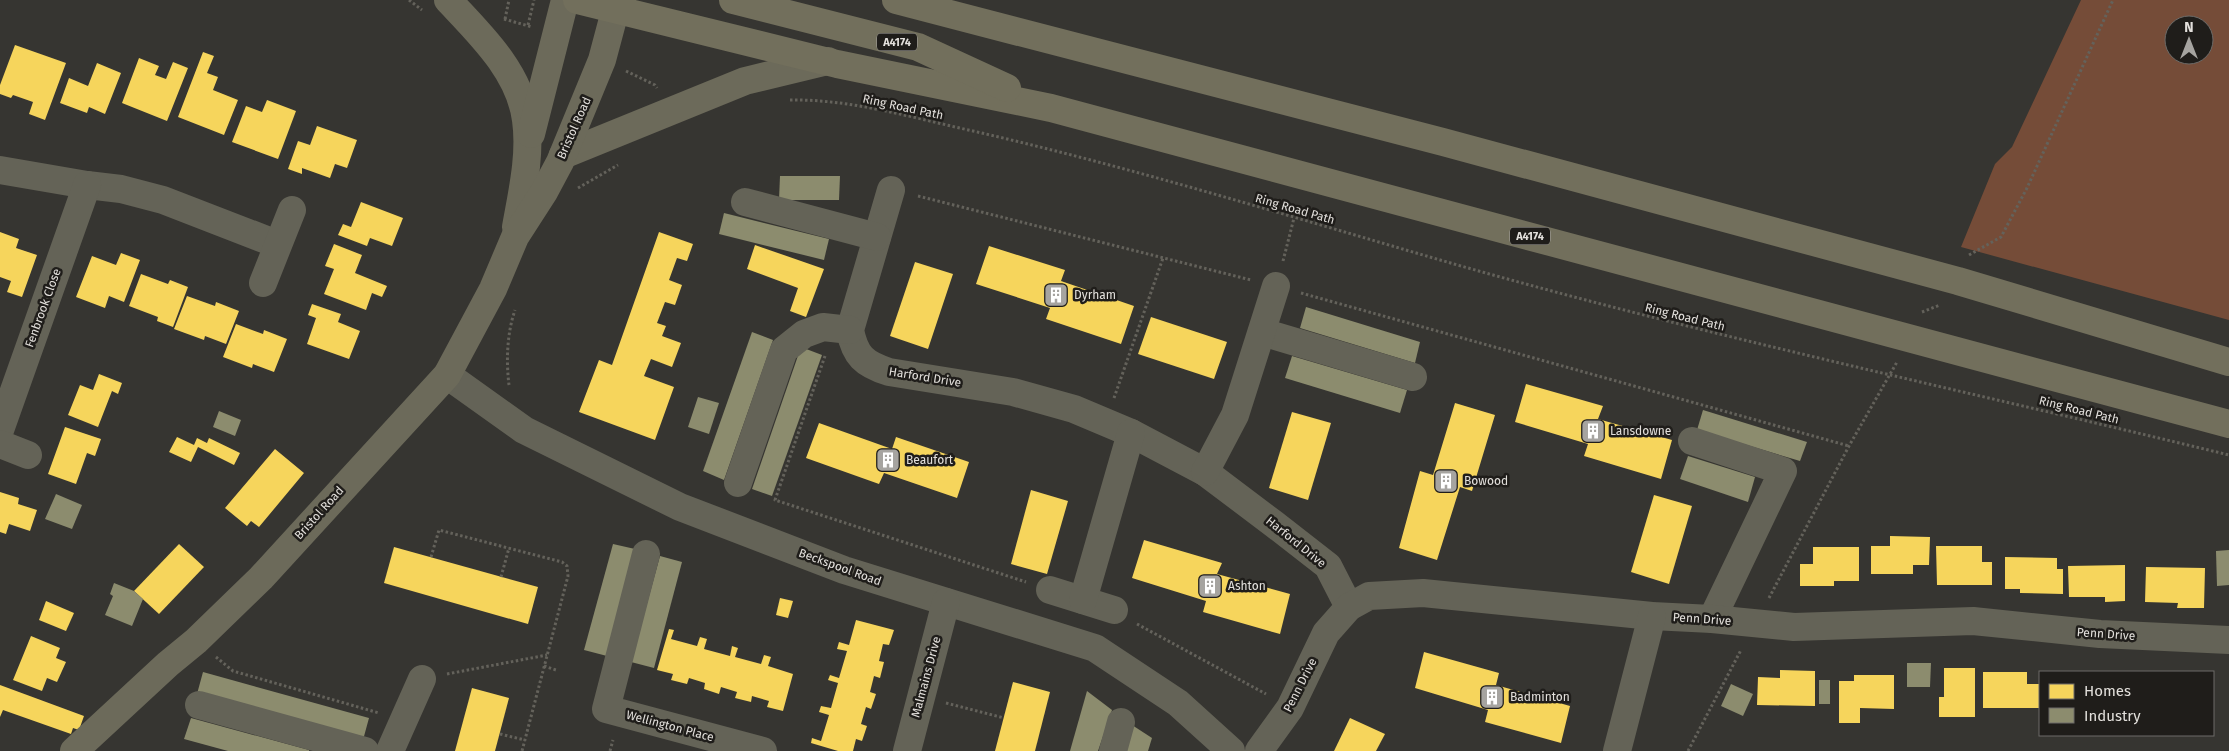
<svg xmlns="http://www.w3.org/2000/svg" width="2229" height="751" viewBox="0 0 2229 751" font-family="'Fira Sans',sans-serif">
	<style>
		.green { fill: #754c38; fill-rule: evenodd }
		.homes { fill: #f6d55c }
		.industry { fill: #8c8c6e }
		.lines { fill: none; stroke-linecap: round; stroke-linejoin: round }
		.path { stroke: #64625b; stroke-width: 3; stroke-dasharray: 2.5 2.5; stroke-linecap: butt }
		.minor { stroke: #646357; stroke-width: 28 }
		.major { stroke: #6c6a5a; stroke-width: 28 }
		.highway { stroke: #726f5c; stroke-width: 28 }
		.labels { text-anchor: middle; dominant-baseline: central; stroke-width: 5; stroke-linejoin: round; paint-order: stroke }
		.shield { fill: #1f1d1a; stroke: #a8a6a2; stroke-width: 1 }
		.shield-label { font-size: 11px; font-weight: bold; fill: #e3e0dc }
		.street-label { font-size: 12px; fill: #e3e0dc; stroke: #1f1d1a }
		.poi-label { font-size: 12px; fill: #e3e0dc; stroke: #1f1d1a; text-anchor: start }
	</style>
	<rect width="100%" height="100%" fill="#363531"/>
	<path class="green" d="M 2081,0 L 2229,0 L 2229,320 L 1961,247 L 1995,164 L 2012,147 ZM 2174,25 L 2204,25 L 2204,55 L 2174,55 Z"/>
	<g class="homes">
		<path d="M 15,45 L 66,63 L 45,120 L 29,114 L 33,102 L 13,95 L 11,98 L 0,94 L 0,85 Z"/>
		<path d="M 203,52 L 214,56 L 207,73 L 218,77 L 213,90 L 238,100 L 224,135 L 178,117 Z"/>
		<path d="M 139,58 L 159,66 L 155,75 L 166,79 L 173,62 L 188,68 L 167,121 L 122,103 Z"/>
		<path d="M 97,63 L 121,73 L 105,114 L 89,107 L 87,113 L 60,103 L 69,78 L 88,86 Z"/>
		<path d="M 267,100 L 296,111 L 278,159 L 232,142 L 246,106 L 262,112 Z"/>
		<path d="M 317,126 L 357,140 L 347,168 L 335,164 L 330,178 L 302,168 L 302,174 L 288,169 L 298,141 L 310,145 Z"/>
		<path d="M 361,202 L 403,218 L 392,246 L 370,238 L 367,246 L 338,235 L 343,224 L 351,227 Z"/>
		<path d="M 0,232 L 19,239 L 16,248 L 37,255 L 22,297 L 7,292 L 11,281 L 0,277 Z"/>
		<path d="M 659,232 L 693,244 L 687,261 L 677,258 L 669,280 L 682,285 L 675,305 L 665,302 L 657,323 L 666,326 L 662,336 L 681,343 L 672,367 L 651,359 L 644,376 L 674,387 L 655,440 L 579,412 L 599,360 L 612,365 Z"/>
		<path d="M 334,244 L 362,255 L 355,273 L 387,286 L 382,297 L 372,293 L 366,310 L 324,294 L 334,269 L 325,266 Z"/>
		<path d="M 755,245 L 824,269 L 806,317 L 790,311 L 798,288 L 747,269 Z"/>
		<path d="M 989,246 L 1065,270 L 1061,281 L 1134,306 L 1121,344 L 1046,319 L 1050,308 L 976,284 Z"/>
		<path d="M 121,253 L 140,260 L 124,302 L 109,296 L 105,308 L 76,297 L 92,256 L 116,265 Z"/>
		<path d="M 915,262 L 953,274 L 928,349 L 890,336 Z"/>
		<path d="M 141,274 L 168,284 L 170,280 L 188,287 L 173,327 L 157,321 L 158,317 L 129,306 Z"/>
		<path d="M 187,296 L 215,306 L 216,302 L 239,311 L 226,344 L 205,336 L 204,340 L 174,329 Z"/>
		<path d="M 312,304 L 341,314 L 338,322 L 360,331 L 349,359 L 307,344 L 316,318 L 308,315 Z"/>
		<path d="M 1151,317 L 1227,342 L 1214,379 L 1138,354 Z"/>
		<path d="M 236,324 L 263,334 L 264,330 L 287,339 L 274,372 L 253,364 L 252,368 L 223,357 Z"/>
		<path d="M 99,374 L 122,383 L 118,394 L 112,391 L 98,427 L 68,415 L 80,385 L 93,390 Z"/>
		<path d="M 1526,384 L 1603,406 L 1598,419 L 1672,440 L 1661,479 L 1584,456 L 1588,444 L 1515,422 Z"/>
		<path d="M 1455,403 L 1495,415 L 1472,491 L 1460,487 L 1437,560 L 1399,548 L 1420,471 L 1433,475 Z"/>
		<path d="M 1292,412 L 1331,423 L 1308,500 L 1269,488 Z"/>
		<path d="M 819,423 L 892,449 L 896,437 L 969,462 L 957,498 L 884,473 L 879,484 L 806,458 Z"/>
		<path d="M 65,427 L 101,439 L 95,456 L 87,453 L 76,484 L 48,474 Z"/>
		<path d="M 177,437 L 194,445 L 197,438 L 207,443 L 209,438 L 240,453 L 234,465 L 198,447 L 191,462 L 169,452 Z"/>
		<path d="M 275,449 L 304,473 L 259,527 L 251,521 L 247,526 L 225,508 Z"/>
		<path d="M 1031,490 L 1068,501 L 1047,574 L 1011,564 Z"/>
		<path d="M 0,492 L 19,498 L 18,504 L 37,510 L 30,531 L 9,524 L 6,534 L 0,532 Z"/>
		<path d="M 1654,495 L 1692,506 L 1669,584 L 1631,572 Z"/>
		<path d="M 1890,536 L 1930,537 L 1929,565 L 1913,565 L 1913,574 L 1871,574 L 1871,546 L 1890,546 Z"/>
		<path d="M 1144,540 L 1222,563 L 1217,574 L 1290,594 L 1280,634 L 1203,612 L 1206,601 L 1132,578 Z"/>
		<path d="M 179,544 L 204,567 L 159,614 L 134,591 Z"/>
		<path d="M 1936,546 L 1982,546 L 1982,562 L 1992,562 L 1992,585 L 1937,585 Z"/>
		<path d="M 394,547 L 538,587 L 528,624 L 384,583 Z"/>
		<path d="M 1813,547 L 1859,547 L 1859,581 L 1834,581 L 1834,586 L 1800,586 L 1800,564 L 1813,564 Z"/>
		<path d="M 2005,557 L 2057,558 L 2057,569 L 2063,569 L 2063,594 L 2020,593 L 2020,589 L 2005,589 Z"/>
		<path d="M 2125,565 L 2125,601 L 2105,602 L 2105,597 L 2069,597 L 2068,566 Z"/>
		<path d="M 2146,567 L 2205,568 L 2204,608 L 2177,608 L 2178,603 L 2145,602 Z"/>
		<path d="M 780,598 L 793,601 L 788,618 L 776,615 Z"/>
		<path d="M 46,601 L 74,613 L 66,631 L 39,620 Z"/>
		<path d="M 856,620 L 894,630 L 889,645 L 883,644 L 879,661 L 884,662 L 880,678 L 874,676 L 870,692 L 876,694 L 871,709 L 866,707 L 861,724 L 867,726 L 862,741 L 856,739 L 853,751 L 838,751 L 811,743 L 812,738 L 821,741 L 829,715 L 819,712 L 821,706 L 831,708 L 838,683 L 828,680 L 830,675 L 839,678 L 847,651 L 837,649 L 839,642 L 849,645 Z"/>
		<path d="M 669,629 L 674,630 L 671,639 L 697,646 L 700,637 L 707,639 L 704,649 L 730,656 L 732,646 L 738,648 L 735,657 L 761,664 L 764,655 L 771,657 L 768,666 L 793,674 L 783,711 L 767,707 L 769,701 L 752,696 L 751,702 L 735,698 L 737,692 L 721,687 L 719,694 L 704,689 L 705,683 L 689,678 L 687,684 L 671,680 L 673,674 L 657,670 Z"/>
		<path d="M 31,636 L 60,648 L 56,658 L 66,662 L 57,682 L 47,678 L 42,691 L 13,680 Z"/>
		<path d="M 1424,652 L 1499,673 L 1496,685 L 1570,706 L 1561,743 L 1485,722 L 1488,710 L 1415,688 Z"/>
		<path d="M 1944,668 L 1975,668 L 1975,717 L 1939,717 L 1939,697 L 1944,697 Z"/>
		<path d="M 1780,670 L 1815,671 L 1815,706 L 1757,705 L 1758,677 L 1780,678 Z"/>
		<path d="M 1983,672 L 2027,672 L 2027,684 L 2040,684 L 2040,708 L 1983,708 Z"/>
		<path d="M 1854,675 L 1894,675 L 1894,709 L 1860,708 L 1860,723 L 1839,723 L 1839,681 L 1854,681 Z"/>
		<path d="M 1013,682 L 1050,692 L 1035,751 L 995,751 Z"/>
		<path d="M 0,685 L 84,716 L 79,730 L 73,728 L 71,734 L 3,710 L 0,717 Z"/>
		<path d="M 472,688 L 509,698 L 495,751 L 455,751 Z"/>
		<path d="M 1350,718 L 1385,734 L 1376,751 L 1334,751 Z"/>
	</g>
	<g class="industry">
		<path d="M 780,176 L 840,176 L 839,200 L 779,200 Z"/>
		<path d="M 724,213 L 829,239 L 824,260 L 719,234 Z"/>
		<path d="M 1306,307 L 1420,342 L 1415,363 L 1300,328 Z"/>
		<path d="M 752,332 L 773,340 L 724,480 L 703,471 Z"/>
		<path d="M 801,347 L 822,355 L 772,496 L 752,489 Z"/>
		<path d="M 1292,356 L 1407,390 L 1400,413 L 1285,378 Z"/>
		<path d="M 698,397 L 719,403 L 709,434 L 688,427 Z"/>
		<path d="M 1703,410 L 1807,442 L 1800,461 L 1697,430 Z"/>
		<path d="M 219,411 L 241,420 L 235,436 L 213,427 Z"/>
		<path d="M 1688,456 L 1755,477 L 1748,502 L 1680,479 Z"/>
		<path d="M 56,494 L 82,505 L 72,529 L 45,519 Z"/>
		<path d="M 613,544 L 635,549 L 607,656 L 584,650 Z"/>
		<path d="M 2229,550 L 2229,585 L 2217,586 L 2216,551 Z"/>
		<path d="M 660,556 L 682,562 L 654,668 L 631,662 Z"/>
		<path d="M 114,583 L 134,591 L 143,599 L 132,626 L 105,615 L 113,596 L 110,594 Z"/>
		<path d="M 1907,663 L 1931,663 L 1930,687 L 1907,687 Z"/>
		<path d="M 203,672 L 369,718 L 363,740 L 197,694 Z"/>
		<rect x="1819" y="680" width="11" height="24"/>
		<path d="M 1731,684 L 1753,694 L 1743,716 L 1721,706 Z"/>
		<path d="M 1087,691 L 1112,710 L 1098,751 L 1070,751 Z"/>
		<path d="M 191,718 L 309,750 L 309,751 L 228,751 L 184,739 Z"/>
		<path d="M 1132,725 L 1152,738 L 1148,751 L 1126,751 Z"/>
	</g>
	<g class="lines">
		<g class="path">
			<path d="M 409,0 L 422,10"/>
			<path d="M 504,19 L 532,27"/>
			<path d="M 505,19 L 509,0"/>
			<path d="M 528,25 L 534,0"/>
			<path d="M 626,71 L 655,85 L 657,88"/>
			<path d="M 790,100 C 852,99 913,118 973,131 C 1135,168 1295,218 1454,264 C 1710,337 1971,392 2229,455"/>
			<path d="M 578,188 L 618,165"/>
			<path d="M 918,196 L 1251,280"/>
			<path d="M 1969,255 L 2001,237 L 2027,188 L 2113,0"/>
			<path d="M 1283,261 L 1294,218"/>
			<path d="M 1301,293 L 1849,446"/>
			<path d="M 1922,312 L 1940,305"/>
			<path d="M 825,356 L 775,500 L 1026,582"/>
			<path d="M 509,385 C 506,361 507,333 515,310"/>
			<path d="M 1114,398 L 1163,258"/>
			<path d="M 431,557 L 439,530 L 562,562 L 567,566 L 568,576 L 522,751"/>
			<path d="M 501,577 L 509,548"/>
			<path d="M 1769,598 L 1849,446 L 1897,362"/>
			<path d="M 1137,624 L 1266,694"/>
			<path d="M 216,657 L 233,671 L 379,713"/>
			<path d="M 544,666 L 556,670"/>
			<path d="M 447,674 L 547,655"/>
			<path d="M 946,703 L 1004,718"/>
			<path d="M 500,734 L 525,740"/>
			<path d="M 610,751 L 613,740"/>
			<path d="M 1688,751 L 1741,650"/>
		</g>
		<g class="minor">
			<path d="M 0,170 L 87,185 L 121,189 L 163,200 L 277,244"/>
			<path d="M 891,190 L 850,330 C 855,356 864,364 889,372 L 1013,392 L 1074,409 L 1131,433 L 1205,472 L 1274,524 L 1328,566 L 1349,607"/>
			<path d="M 745,202 L 877,237"/>
			<path d="M 263,283 L 292,210"/>
			<path d="M 1262,332 L 1413,377"/>
			<path d="M 447,375 L 524,430 L 680,507 L 844,570 L 1095,648 L 1178,703 L 1231,751"/>
			<path d="M 0,430 L 87,185"/>
			<path d="M 1692,441 L 1783,471 L 1712,619"/>
			<path d="M 0,444 L 28,455"/>
			<path d="M 1205,472 L 1235,415 L 1276,286"/>
			<path d="M 738,483 L 784,350 L 804,334 L 823,327 L 850,330"/>
			<path d="M 646,554 L 606,709 L 763,751"/>
			<path d="M 1050,590 L 1114,610"/>
			<path d="M 1083,600 L 1131,433"/>
			<path d="M 199,705 L 365,751"/>
			<path d="M 390,751 L 422,679"/>
			<path d="M 907,751 L 946,602"/>
			<path d="M 1113,751 L 1121,722"/>
			<path d="M 1259,751 L 1290,708 L 1326,633 L 1349,607 L 1369,596 L 1423,593 L 1652,616 L 1712,619 L 1794,627 L 1973,621 L 2100,634 L 2229,640"/>
			<path d="M 1617,751 L 1652,616"/>
		</g>
		<g class="major">
			<path d="M 448,0 C 480,34 520,72 526,120 C 531,155 522,193 516,227"/>
			<path d="M 531,134 L 565,0"/>
			<path d="M 563,155 L 745,81 L 828,61"/>
			<path d="M 74,751 L 168,664 L 196,641 L 261,578 L 447,375 L 493,289 L 515,237 L 544,192 L 560,162 L 602,60 L 618,0"/>
		</g>
		<g class="highway">
			<path d="M 577,0 L 837,64 L 1051,108 L 2229,424"/>
			<path d="M 733,0 L 918,47 L 1007,88"/>
			<path d="M 896,0 L 1443,142 L 1958,281 L 2229,362"/>
		</g>
	</g>
	<defs>
		<g id="building-square" transform="scale(1.25)"><rect x="-9" y="-9" width="18" height="18" rx="4" fill="#a6a4a0" stroke="#1f1d1a"/><path d="M-4-6H4V6H1V3H-1V6H-4ZM-2.5-4.3h1.7v1.8h-1.7ZM.8-4.3h1.7v1.8H.8ZM-2.5-1h1.7V.8h-1.7ZM.8-1h1.7V.8H.8Z" fill="#fff"/></g>
	</defs>
	<g fill-rule="evenodd">
		<use href="#building-square" x="1056" y="295"/>
		<use href="#building-square" x="1593" y="431"/>
		<use href="#building-square" x="888" y="460"/>
		<use href="#building-square" x="1446" y="481"/>
		<use href="#building-square" x="1210" y="586"/>
		<use href="#building-square" x="1492" y="697"/>
	</g>
	<g class="labels">
		<g class="shield">
			<rect x="877" y="33.5" width="40" height="17" rx="4"/>
			<rect x="1510" y="227.5" width="40" height="17" rx="4"/>
		</g>
		<g class="shield-label">
			<text x="897" y="42">A4174</text>
			<text x="1530" y="236">A4174</text>
		</g>
		<g class="street-label">
			<text transform="translate(903 107) rotate(12)">Ring Road Path</text>
			<text transform="translate(574 128) rotate(-66)">Bristol Road</text>
			<text transform="translate(1295 209) rotate(16)">Ring Road Path</text>
			<text transform="translate(43 308) rotate(-70)">Fenbrook Close</text>
			<text transform="translate(1685 317) rotate(14)">Ring Road Path</text>
			<text transform="translate(925 377) rotate(9)">Harford Drive</text>
			<text transform="translate(2079 410) rotate(14)">Ring Road Path</text>
			<text transform="translate(319 513) rotate(-48)">Bristol Road</text>
			<text transform="translate(1296 542) rotate(39)">Harford Drive</text>
			<text transform="translate(840 567) rotate(20)">Beckspool Road</text>
			<text transform="translate(1702 619) rotate(4)">Penn Drive</text>
			<text transform="translate(2106 634) rotate(4)">Penn Drive</text>
			<text transform="translate(926 677) rotate(-75)">Malmains Drive</text>
			<text transform="translate(1300 685) rotate(-63)">Penn Drive</text>
			<text transform="translate(670 726) rotate(15)">Wellington Place</text>
		</g>
		<g class="poi-label">
			<text x="1074" y="295">Dyrham</text>
			<text x="1610" y="431">Lansdowne</text>
			<text x="906" y="460">Beaufort</text>
			<text x="1464" y="481">Bowood</text>
			<text x="1228" y="586">Ashton</text>
			<text x="1510" y="697">Badminton</text>
		</g>
	</g>
	<rect x="2039" y="671" width="175" height="65" fill="#1f1d1a" stroke="#6d6b68"/>
	<rect x="2049" y="684" width="25" height="15" fill="#f6d55c" stroke="#6d6b68"/>
	<text x="2084" y="696" font-size="15" fill="#e3e0dc">Homes</text>
	<rect x="2049" y="708" width="25" height="15" fill="#8c8c6e" stroke="#6d6b68"/>
	<text x="2084" y="721" font-size="15" fill="#e3e0dc">Industry</text>
	<g transform="translate(2189 40)"><circle r="24" fill="#1f1d1a" stroke="#6d6b68"/>
	<path d="M0-4L9 19L0 12L-9 19Z" fill="#a6a4a0"/>
	<text y="-8" font-size="14" font-weight="bold" text-anchor="middle" fill="#e3e0dc">N</text>
	</g>
</svg>
